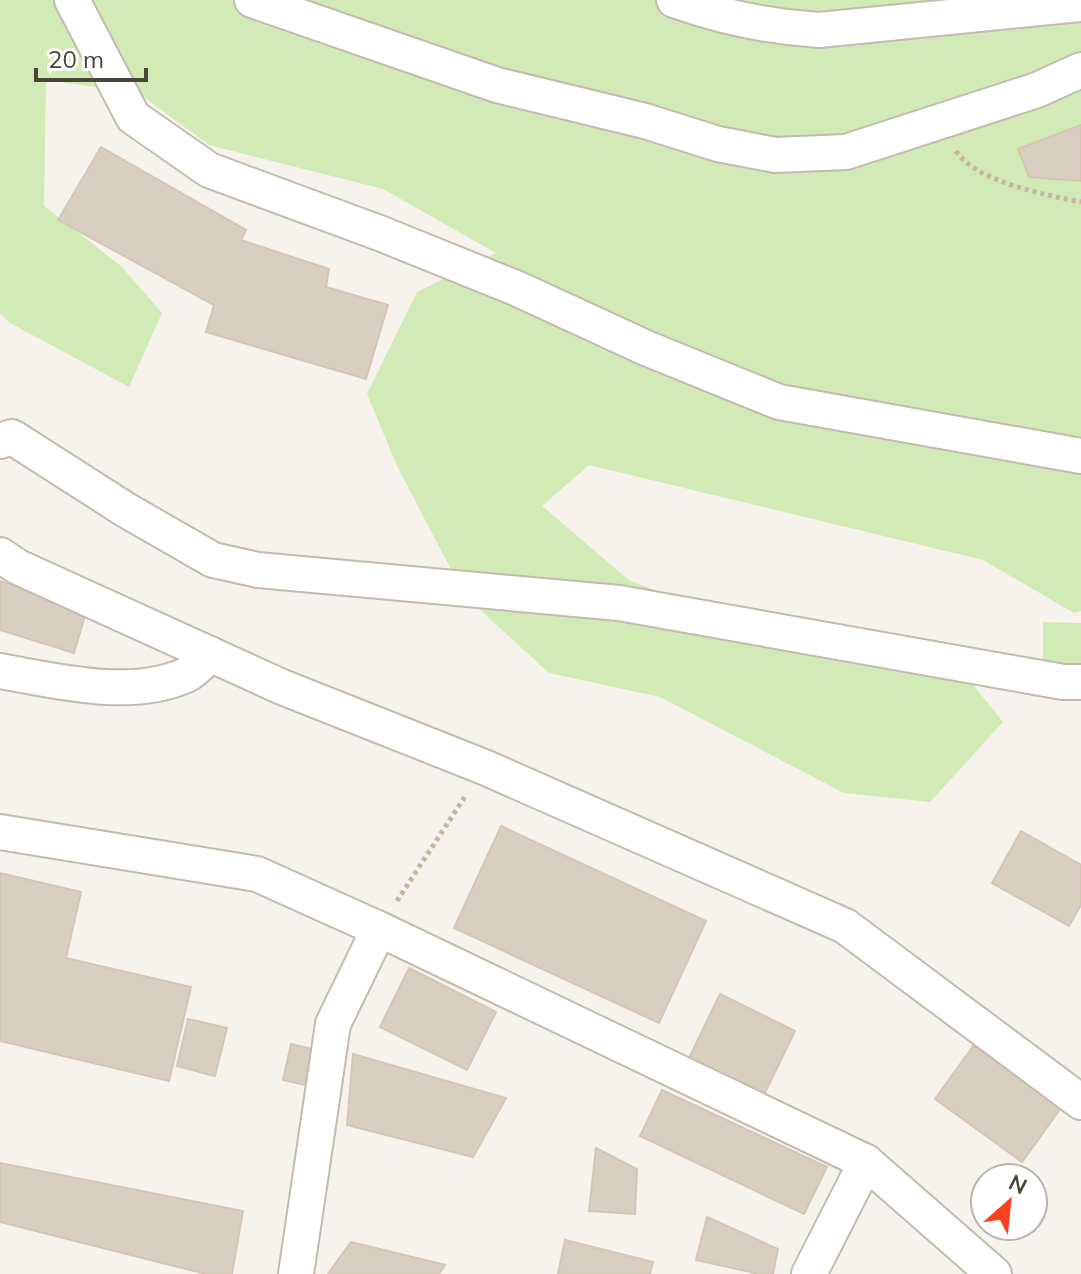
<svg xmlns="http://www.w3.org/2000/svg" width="1081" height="1274" viewBox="0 0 1081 1274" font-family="Mulish,sans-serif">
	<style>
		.green { fill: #d2eab5 }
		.building { fill: #d8cfc1; stroke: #d3c7b4; stroke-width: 2 }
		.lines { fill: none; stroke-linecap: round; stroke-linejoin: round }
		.street-casing { stroke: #c2bbae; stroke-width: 38 }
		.path { stroke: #c4b79f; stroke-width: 5; stroke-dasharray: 4 4; stroke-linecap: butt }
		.street { stroke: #fff; stroke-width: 34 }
	</style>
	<rect width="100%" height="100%" fill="#f6f3ec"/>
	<g class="green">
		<path d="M 0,0 L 1081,0 L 1081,611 L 1074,613 L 983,560 L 589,465 L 542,506 L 630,581 L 738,620 L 966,676 L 1003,722 L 930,802 L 844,793 L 660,697 L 549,673 L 465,596 L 398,468 L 367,394 L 417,292 L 496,253 L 383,189 L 209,145 L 138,93 L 46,80 L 44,206 L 121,266 L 162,313 L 129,387 L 10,323 L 0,313 Z"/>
		<path d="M 1043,622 L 1081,623 L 1081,666 L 1043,665 Z"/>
	</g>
	<g class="building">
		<path d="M 1081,125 L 1081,181 L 1029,177 L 1018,149 Z"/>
		<path d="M 101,147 L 246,230 L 241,240 L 329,269 L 326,287 L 388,305 L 366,379 L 206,332 L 214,305 L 58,220 Z"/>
		<path d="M 0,581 L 87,609 L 74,653 L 0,630 Z"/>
		<path d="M 501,826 L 706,921 L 659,1023 L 454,928 Z"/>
		<path d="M 1021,831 L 1081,865 L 1081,905 L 1069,926 L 992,883 Z"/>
		<path d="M 0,873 L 81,892 L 66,958 L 191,987 L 169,1081 L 0,1041 Z"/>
		<path d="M 409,968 L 496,1012 L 467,1070 L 380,1027 Z"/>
		<path d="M 720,994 L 795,1031 L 762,1099 L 687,1062 Z"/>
		<path d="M 188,1019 L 227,1028 L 215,1076 L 177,1066 Z"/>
		<path d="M 291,1044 L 317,1050 L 309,1086 L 283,1080 Z"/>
		<path d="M 974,1045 L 1061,1108 L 1022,1162 L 935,1099 Z"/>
		<path d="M 353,1054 L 506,1098 L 473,1157 L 347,1125 Z"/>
		<path d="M 662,1090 L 827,1167 L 804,1214 L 640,1136 Z"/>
		<path d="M 596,1148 L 637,1169 L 635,1214 L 589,1211 Z"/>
		<path d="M 0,1163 L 243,1211 L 232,1274 L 206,1274 L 0,1222 Z"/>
		<path d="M 707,1217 L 778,1249 L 773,1274 L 759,1274 L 696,1260 Z"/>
		<path d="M 565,1240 L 653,1262 L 650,1274 L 558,1274 Z"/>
		<path d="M 351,1242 L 445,1265 L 439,1274 L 328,1274 Z"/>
	</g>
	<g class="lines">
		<g class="street-casing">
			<g id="street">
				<path d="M 72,0 L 133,117 L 209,170 L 382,234 L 518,289 L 646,348 L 779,402 L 1081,456"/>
				<path d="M 252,0 L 497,85 L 645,121 L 718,144 L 775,155 L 846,152 L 1037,90 L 1081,70"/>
				<path d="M 674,0 C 722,17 768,27 819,30 L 1081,4"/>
				<path d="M 0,441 L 12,437 L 126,510 L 213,560 L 258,570 L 619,603 L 1063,682 L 1081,682"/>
				<path d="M 0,555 L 18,567 L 282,687 L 484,767 L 845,926 L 1081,1102"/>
				<path d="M 0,671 C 57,681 131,700 186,675 C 195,671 203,661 210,654"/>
				<path d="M 0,832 L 257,874 L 379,929 L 866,1162 L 994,1274"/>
				<path d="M 296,1274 L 333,1024 L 379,929"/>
				<path d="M 809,1274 L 866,1162"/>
			</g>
		</g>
		<g class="path">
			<path d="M 956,151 C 976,182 1046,195 1081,202"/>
			<path d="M 397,901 L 466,795"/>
		</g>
		<use href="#street" class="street"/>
	</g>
	<g transform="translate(1009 1202) rotate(27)"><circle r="38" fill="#ffffff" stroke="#b7b4b0" stroke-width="2"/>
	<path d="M0-6L14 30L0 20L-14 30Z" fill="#fc3f1d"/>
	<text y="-12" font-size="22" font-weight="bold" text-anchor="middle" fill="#4b4439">N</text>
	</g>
	<path d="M36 68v12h110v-12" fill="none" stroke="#4b4439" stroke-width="4"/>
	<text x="48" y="68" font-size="24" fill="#4b4439" stroke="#ffffff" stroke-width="6" paint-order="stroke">20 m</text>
</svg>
